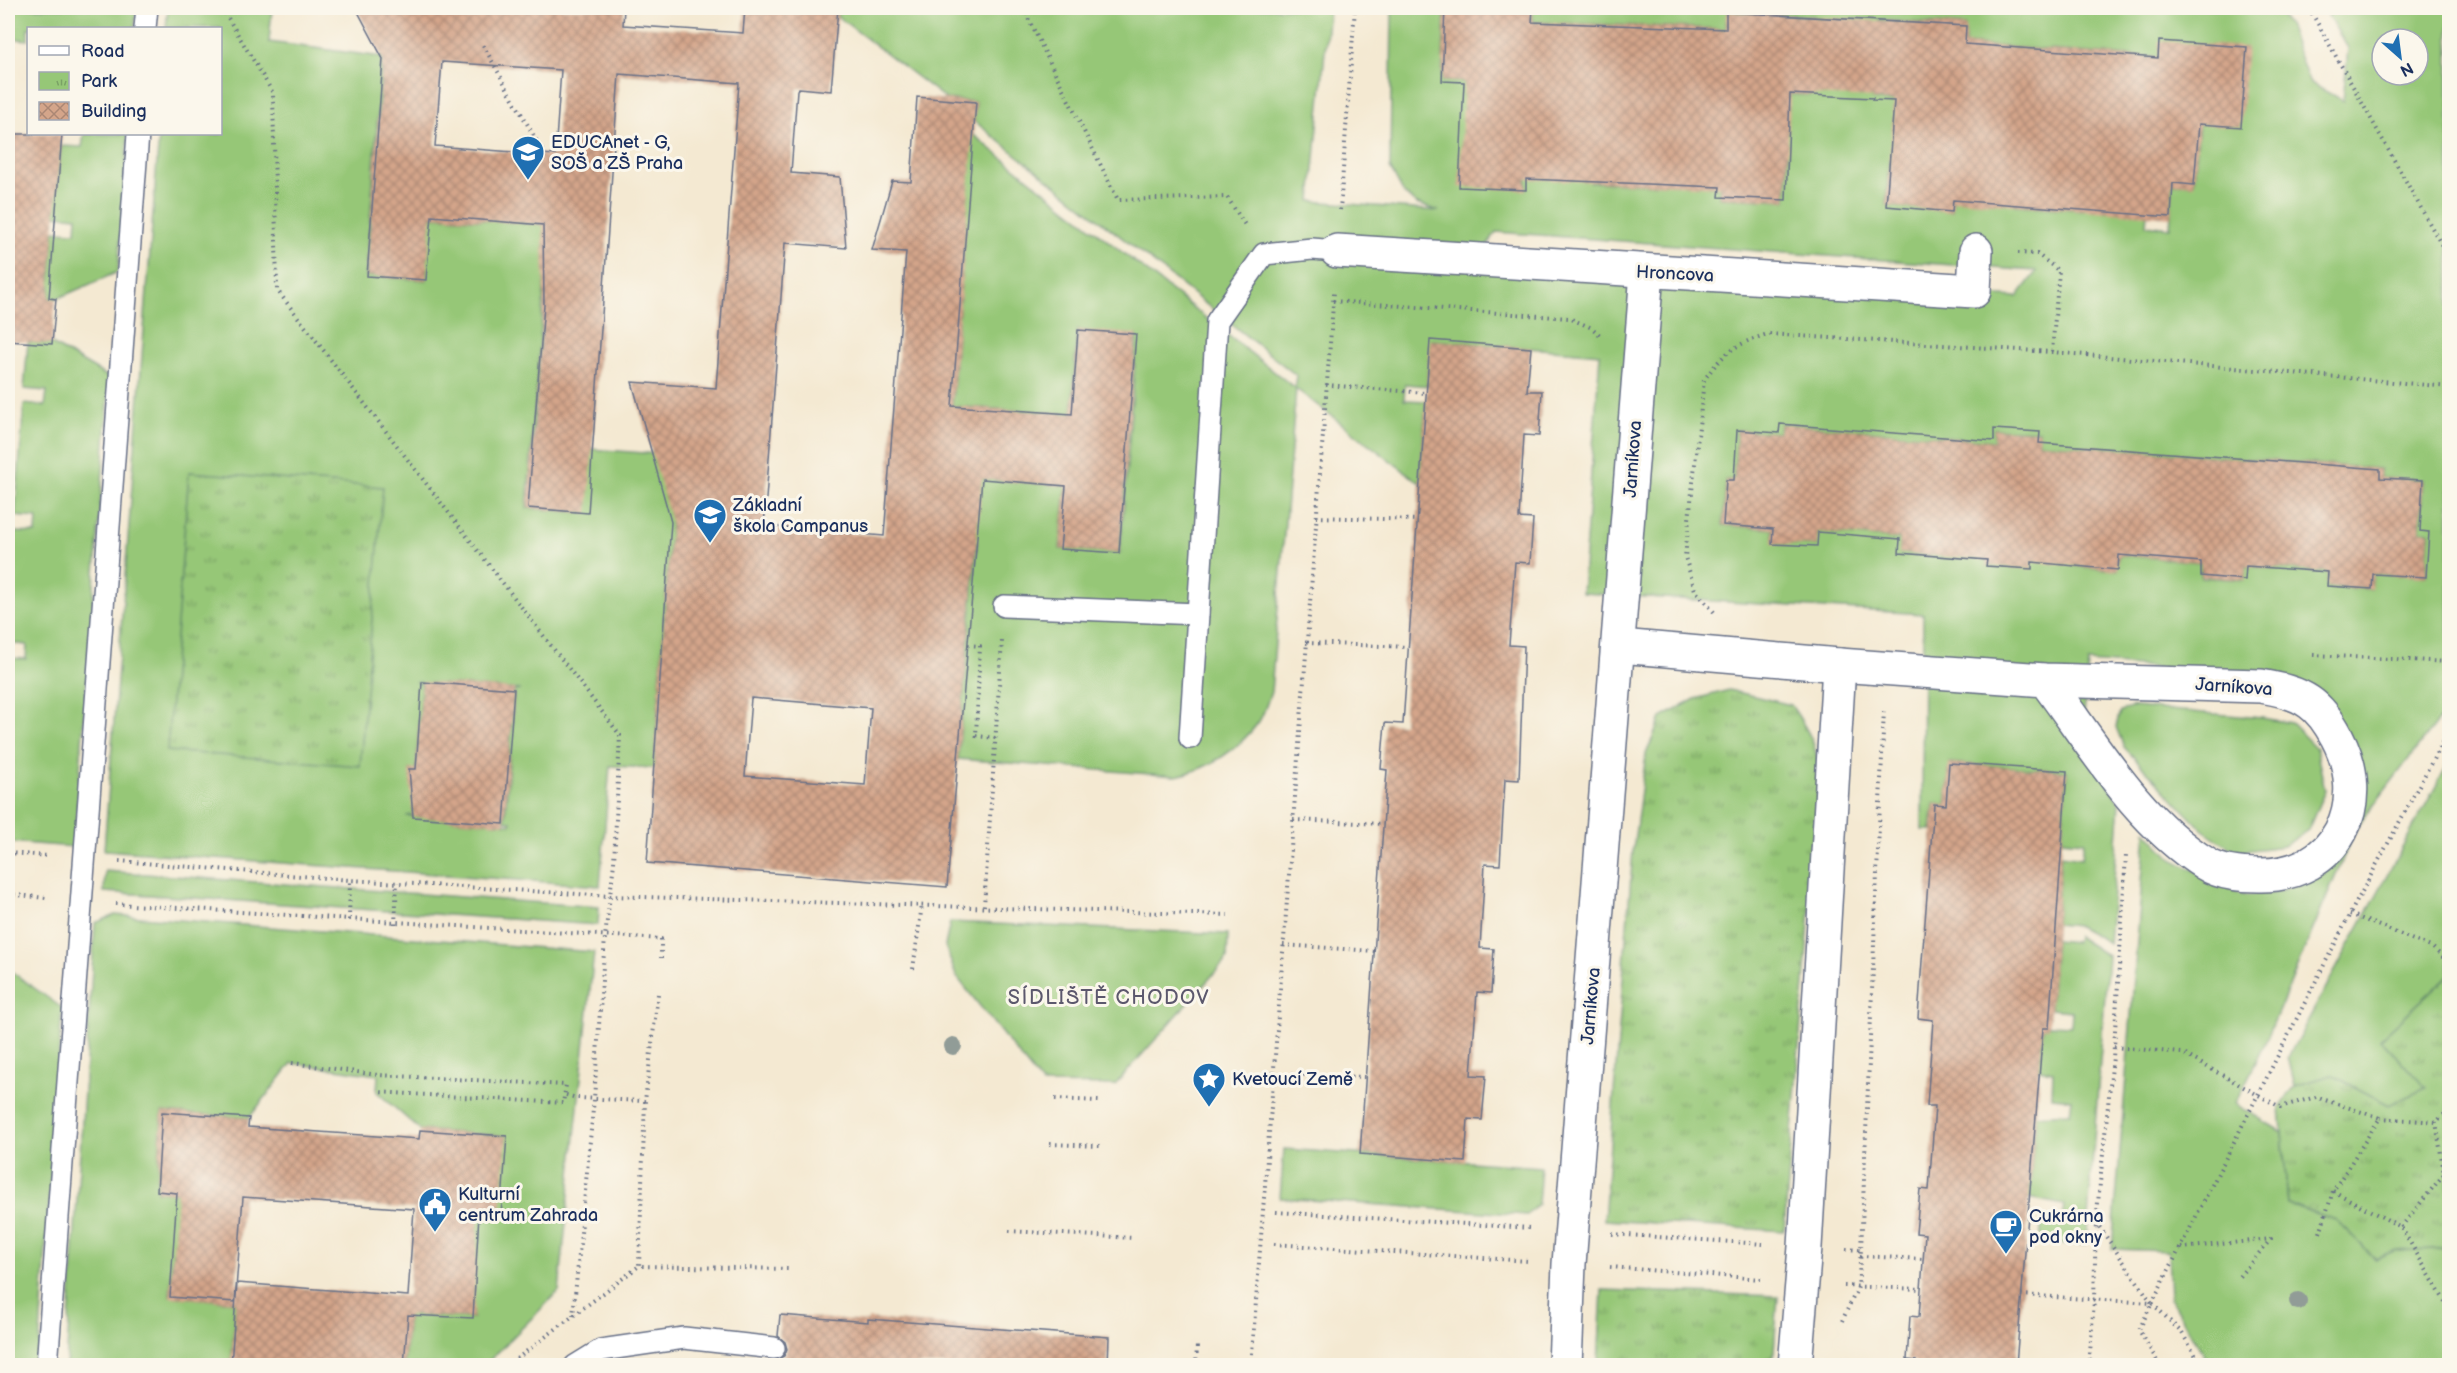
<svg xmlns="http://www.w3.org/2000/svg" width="2457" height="1373" viewBox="0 0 2457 1373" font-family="'Balsamiq Sans',sans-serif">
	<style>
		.grass { fill: #96c777; stroke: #587b6a; stroke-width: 1.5; fill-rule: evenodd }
		.park { fill: url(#park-tufts); stroke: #587b6a; stroke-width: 1.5 }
		.building { fill: url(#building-cross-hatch); fill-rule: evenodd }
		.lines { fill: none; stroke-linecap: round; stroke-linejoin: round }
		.lane-casing { stroke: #677087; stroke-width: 24 }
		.street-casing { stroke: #677087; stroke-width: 36 }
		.path { stroke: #677087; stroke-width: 4; stroke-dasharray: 1.5 4.5; stroke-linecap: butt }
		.lane { stroke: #fff; stroke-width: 21 }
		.street { stroke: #fff; stroke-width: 33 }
		.tree { fill: #919c97 }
		.labels { text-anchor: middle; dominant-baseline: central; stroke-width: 6; stroke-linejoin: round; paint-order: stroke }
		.poi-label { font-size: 18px; fill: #1b2f5e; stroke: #fbf7ec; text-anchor: start }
		.street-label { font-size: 18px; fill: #1b2f5e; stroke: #fbf7ec }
		.neighbourhood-label { font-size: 20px; letter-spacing: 1.5px; fill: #5c586d; stroke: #fbf7ec }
	</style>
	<defs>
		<pattern id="park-tufts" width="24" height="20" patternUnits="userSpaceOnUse" patternTransform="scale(1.5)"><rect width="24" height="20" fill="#96c777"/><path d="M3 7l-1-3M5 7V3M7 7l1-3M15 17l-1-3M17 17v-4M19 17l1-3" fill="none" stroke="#7aa265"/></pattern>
		<pattern id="building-cross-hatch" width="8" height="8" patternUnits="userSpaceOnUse" patternTransform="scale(1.5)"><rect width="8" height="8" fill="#d4a58a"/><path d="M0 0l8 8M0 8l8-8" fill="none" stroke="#ab8774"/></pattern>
	</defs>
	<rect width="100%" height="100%" fill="#fbf7ec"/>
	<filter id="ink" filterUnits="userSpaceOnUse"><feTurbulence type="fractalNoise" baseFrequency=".0167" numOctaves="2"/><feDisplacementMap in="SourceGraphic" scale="12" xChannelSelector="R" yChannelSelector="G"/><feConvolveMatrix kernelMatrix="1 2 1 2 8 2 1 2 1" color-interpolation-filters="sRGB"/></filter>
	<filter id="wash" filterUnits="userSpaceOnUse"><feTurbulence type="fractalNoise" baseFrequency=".008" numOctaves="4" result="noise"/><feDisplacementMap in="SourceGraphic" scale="24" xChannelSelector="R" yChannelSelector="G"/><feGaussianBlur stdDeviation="1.35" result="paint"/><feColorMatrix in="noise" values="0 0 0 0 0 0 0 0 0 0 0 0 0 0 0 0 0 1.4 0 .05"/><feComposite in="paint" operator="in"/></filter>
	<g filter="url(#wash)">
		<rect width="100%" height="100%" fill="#f4e9d2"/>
		<g class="grass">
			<path d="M 8,8 L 136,8 L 135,28 L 28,28 L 28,40 L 8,38 Z"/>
			<path d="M 168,8 L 272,8 L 269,42 L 382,57 L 366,276 L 426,280 L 430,216 L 549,225 L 527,508 L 587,513 L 591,449 L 711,458 L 671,522 L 654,768 L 610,766 L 600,886 L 104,850 L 159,134 L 220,134 L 220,28 L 166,28 ZM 416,682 L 520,690 L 514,691 L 505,821 L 511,821 L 511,824 L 406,816 L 413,815 L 422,684 Z"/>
			<path d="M 838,8 L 1329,8 L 1311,201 L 1439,211 L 1417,204 L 1404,194 L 1390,168 L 1392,8 L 1445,8 L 1442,81 L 1485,83 L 1526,190 L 1530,84 L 1592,119 L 1590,182 L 1657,184 L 1724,92 L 1719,197 L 1786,200 L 1788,154 L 1766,153 L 1769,94 L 1811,95 L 1814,16 L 1727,12 L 1726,29 L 1532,22 L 1533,8 L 2277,8 L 2289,27 L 2309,82 L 2343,101 L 2348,48 L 2323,8 L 2449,8 L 2449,730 L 2439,719 L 2355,830 L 2262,1050 L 2235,1104 L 2282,1132 L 2288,1204 L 2336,1220 L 2376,1259 L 2396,1251 L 2449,1248 L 2449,1362 L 2444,1366 L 2210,1365 L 2170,1299 L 2168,1251 L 2112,1249 L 2146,831 L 2172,859 L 2243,895 L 2274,893 L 2304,882 L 2360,760 L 2265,676 L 2088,662 L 2082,743 L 2120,803 L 2109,943 L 2078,926 L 2056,924 L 2061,855 L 2082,858 L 2084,842 L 2062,840 L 2067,771 L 1950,763 L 1946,805 L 1934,804 L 1931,830 L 1922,830 L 1923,614 L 1582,593 L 1600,354 L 1431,340 L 1427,386 L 1405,384 L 1404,400 L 1426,401 L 1420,483 L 1296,389 L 1271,692 C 1267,702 1264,715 1258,723 C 1238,750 1209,769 1176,776 L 958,759 L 977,543 L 947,476 L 1066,486 L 1060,549 L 1120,553 L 1137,336 L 1077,330 L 1072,414 L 952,406 L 972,134 L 1295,388 L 1297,376 L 974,121 L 976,102 L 946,99 L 837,16 ZM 1879,20 L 1965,26 L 1965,44 L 2158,58 L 2199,124 L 2194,184 L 2173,183 L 2170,228 L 2146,225 L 2154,121 L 2083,210 L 2016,205 L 2021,143 L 1960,106 L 1952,211 L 1886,206 L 1889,161 L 1910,162 L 1915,103 L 1873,100 ZM 2382,39 L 2418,39 L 2418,75 L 2382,75 ZM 1496,232 L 2036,271 L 2036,272 L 2017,297 L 1475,264 ZM 1780,424 L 1994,441 L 1994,429 L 2039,431 L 2039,443 L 2380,469 L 2380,478 L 2423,480 L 2420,531 L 2429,532 L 2426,576 L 2373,574 L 2371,589 L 2328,587 L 2328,572 L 2246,566 L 2244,580 L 2201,577 L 2201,562 L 2119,555 L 2117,570 L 2074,566 L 2033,548 L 1987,566 L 1988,545 L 1943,556 L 1900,553 L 1900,539 L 1818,532 L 1816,546 L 1773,543 L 1773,529 L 1723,525 L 1726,480 L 1734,480 L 1737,430 L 1779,433 Z"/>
			<path d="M 84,134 L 128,134 L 118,272 L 56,299 L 49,298 L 54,231 L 76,232 L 77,217 L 55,215 L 61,146 L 82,147 Z"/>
			<path d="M 28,342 L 52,344 L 110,378 L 74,847 L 8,842 L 8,658 L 26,659 L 27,645 L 8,643 L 14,532 L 36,533 L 37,518 L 15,516 L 24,404 L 45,406 L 47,391 L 24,389 Z"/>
			<path d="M 2135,707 L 2262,718 L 2291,723 L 2316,748 L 2325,790 L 2308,830 L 2284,846 L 2236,852 L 2203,830 L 2124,747 L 2116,727 L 2120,711 Z"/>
			<path d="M 2449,762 L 2449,975 L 2380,1039 L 2427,1088 L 2389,1105 L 2332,1075 L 2295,1086 L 2288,1057 Z"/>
			<path d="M 105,871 L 599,907 L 598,925 L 104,892 Z"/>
			<path d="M 115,915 L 594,952 L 559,1291 L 485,1365 L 404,1365 L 408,1315 L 473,1318 L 455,1271 L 507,1136 L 420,1130 L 377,1092 L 378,1075 L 292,1063 L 249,1118 L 162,1112 L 157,1191 L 198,1194 L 173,1252 L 170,1296 L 236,1302 L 231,1365 L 66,1366 L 95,923 Z"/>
			<path d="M 950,922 L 1228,934 L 1227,959 L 1115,1085 L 1042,1084 L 956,976 L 945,946 Z"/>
			<path d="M 2077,936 L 2108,956 L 2086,1245 L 2040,1242 L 2042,1218 L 2062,1219 L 2064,1205 L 2029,1198 L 2036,1115 L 2070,1113 L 2072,1099 L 2052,1097 L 2053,1072 L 2039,1070 L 2043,1028 L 2049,1025 L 2071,1026 L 2072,1011 L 2050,1009 L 2055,940 L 2076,942 Z"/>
			<path d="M 8,969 L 62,1008 L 38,1365 L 8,1365 Z"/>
			<path d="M 1284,1149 L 1541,1167 L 1538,1204 L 1527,1215 L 1280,1198 Z"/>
		</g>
		<g class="park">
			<path d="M 189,472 L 383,487 L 360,766 L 167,751 Z"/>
			<path d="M 1729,690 L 1791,705 C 1812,736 1819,748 1820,786 L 1784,1231 L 1604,1220 L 1633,850 L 1646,754 L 1661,718 L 1695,699 Z"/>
			<path d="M 2449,975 L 2449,1248 L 2396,1251 L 2376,1259 L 2336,1220 L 2288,1204 L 2280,1107 L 2295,1086 L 2332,1075 L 2389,1105 L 2426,1088 L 2380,1039 Z"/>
			<path d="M 1602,1290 L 1778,1296 L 1773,1365 L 1598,1365 Z"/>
		</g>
		<g id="blocks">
			<g class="building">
				<path d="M 356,8 L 624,8 L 623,25 L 743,33 L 745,8 L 838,8 L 831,91 L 799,88 L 797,90 L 791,173 L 840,177 L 846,248 L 785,243 L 764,526 L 884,536 L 906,252 L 872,250 L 892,181 L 911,182 L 917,97 L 976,102 L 952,406 L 1072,414 L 1078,330 L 1136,334 L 1119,553 L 1060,549 L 1066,486 L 982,479 L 947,887 L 647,863 L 671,522 L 632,382 L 716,388 L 739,83 L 619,74 L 588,513 L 528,508 L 544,305 L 543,225 L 432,216 L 426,280 L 367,276 L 383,59 ZM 442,62 L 561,70 L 555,155 L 435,146 ZM 751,698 L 871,708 L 865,785 L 745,776 Z"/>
				<path d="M 1445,8 L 1533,8 L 1532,22 L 1726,29 L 1726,12 L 1966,26 L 1965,44 L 2158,58 L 2159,41 L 2247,47 L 2241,127 L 2199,124 L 2194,185 L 2173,183 L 2171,217 L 1953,200 L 1952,212 L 1886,206 L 1894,101 L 1872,100 L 1873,98 L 1790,94 L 1786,200 L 1719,197 L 1720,187 L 1526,179 L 1526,190 L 1459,187 L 1464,82 L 1442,81 Z"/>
				<path d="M 8,134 L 62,134 L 49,298 L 56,299 L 52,344 L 8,341 Z"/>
				<path d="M 1430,340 L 1531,348 L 1527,391 L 1542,391 L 1539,436 L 1524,435 L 1519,518 L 1533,519 L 1530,563 L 1515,562 L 1509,645 L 1524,646 L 1519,780 L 1505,779 L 1500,865 L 1485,864 L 1480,948 L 1494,949 L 1491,993 L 1477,992 L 1471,1075 L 1486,1076 L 1482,1120 L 1468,1119 L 1465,1162 L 1360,1154 L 1387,770 L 1381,769 L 1385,723 L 1403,724 Z"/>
				<path d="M 1780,424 L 1994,441 L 1994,429 L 2040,432 L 2039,443 L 2380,469 L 2380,478 L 2423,480 L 2420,531 L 2429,532 L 2426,577 L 2373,574 L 2372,589 L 2327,586 L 2328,572 L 2246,566 L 2245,580 L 2201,576 L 2201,562 L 2119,555 L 2118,570 L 2032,562 L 2032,569 L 1986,566 L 1987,560 L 1899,553 L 1900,539 L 1818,532 L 1817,546 L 1772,544 L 1773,529 L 1723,525 L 1726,480 L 1734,480 L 1737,430 L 1779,433 Z"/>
				<path d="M 422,682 L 514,689 L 504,824 L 413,817 L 409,769 L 416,769 Z"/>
				<path d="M 1949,763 L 2067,771 L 2049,1028 L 2043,1028 L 2016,1365 L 1915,1365 L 1916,1361 L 1907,1360 L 1910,1316 L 1919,1317 L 1925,1234 L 1916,1233 L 1920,1189 L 1929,1190 L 1935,1106 L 1927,1106 L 1933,1020 L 1918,1018 L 1921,974 L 1934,804 L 1946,805 Z"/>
				<path d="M 162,1112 L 249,1118 L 248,1127 L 419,1139 L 420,1130 L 507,1136 L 501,1215 L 479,1214 L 473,1318 L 408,1315 L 404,1365 L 231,1365 L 237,1283 L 408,1296 L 414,1209 L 243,1197 L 235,1302 L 170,1297 L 177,1193 L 157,1191 Z"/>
				<path d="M 780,1315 L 868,1322 L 868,1319 L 1109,1337 L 1108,1365 L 775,1365 L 776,1360 L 784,1356 L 787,1349 L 785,1342 L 778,1336 Z"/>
			</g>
		</g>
	</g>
	<g filter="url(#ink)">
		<use href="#blocks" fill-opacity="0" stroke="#677087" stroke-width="1.5"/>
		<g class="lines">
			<g class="lane-casing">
				<g id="lane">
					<path d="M 145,28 L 147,8"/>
					<path d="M 1004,606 L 1198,614 L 1217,321 L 1264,254 L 1312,249 L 1337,251"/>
					<path d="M 1190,738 L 1198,614"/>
					<path d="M 47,1366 L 138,134"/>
					<path d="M 575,1366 L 601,1350 L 684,1338 L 774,1348"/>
				</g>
			</g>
			<g class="street-casing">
				<g id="street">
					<path d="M 1337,251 L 1974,291 L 1976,251"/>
					<path d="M 1620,646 L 1839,665 L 2045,680 L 2261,686 C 2277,689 2295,692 2309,702 C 2321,710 2330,724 2337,737 C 2372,803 2338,876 2259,875 C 2242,875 2222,874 2206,864 C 2137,821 2093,744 2045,680"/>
					<path d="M 1565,1366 L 1569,1264 L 1647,272"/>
					<path d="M 1795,1366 L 1805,1247 L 1839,665"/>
				</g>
			</g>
			<g class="path">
				<path d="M 222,8 L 273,93 L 277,290 L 620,735 L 614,863 L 605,937 L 594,1099 L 573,1316"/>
				<path d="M 1023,8 L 1118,200 L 1227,197 L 1245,225"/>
				<path d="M 2309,8 L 2450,260"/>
				<path d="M 483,45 L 544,154"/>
				<path d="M 1340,210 L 1355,8"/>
				<path d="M 2018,253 L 2037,254 L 2059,271 L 2052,352"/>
				<path d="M 1333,301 L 1569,318 L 1592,328 L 1600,335"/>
				<path d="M 1326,385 L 1426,393"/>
				<path d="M 1316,517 L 1418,520"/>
				<path d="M 1714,612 L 1695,590 L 1685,557 L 1704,380 C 1724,352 1735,344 1768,334 L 2052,352 L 2450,387"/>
				<path d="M 1306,643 L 1408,647"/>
				<path d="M 968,645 L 980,646 L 976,736 L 996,738"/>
				<path d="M 2313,655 L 2450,662"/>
				<path d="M 1293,820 L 1383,824"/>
				<path d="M 8,853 L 49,856"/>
				<path d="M 119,861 L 350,880 L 610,896 L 1228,915"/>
				<path d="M 8,894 L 46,898"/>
				<path d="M 116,904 L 661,939 L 661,958"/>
				<path d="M 984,906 L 1002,641"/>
				<path d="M 2350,914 L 2433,948 L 2450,964"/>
				<path d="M 349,920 L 350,880"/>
				<path d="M 395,924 L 397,882"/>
				<path d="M 1283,945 L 1374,951"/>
				<path d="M 913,969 L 922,905"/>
				<path d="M 658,994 L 645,1101 L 639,1266 L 788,1269"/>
				<path d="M 2114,1047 L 2182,1053 L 2280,1107 L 2316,1097 L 2380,1118 L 2333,1191 L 2319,1236"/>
				<path d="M 292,1063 L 378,1075 L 566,1085 L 563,1103 L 377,1092"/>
				<path d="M 1273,1074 L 1365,1077"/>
				<path d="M 566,1095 L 577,1098 L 645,1101"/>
				<path d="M 1055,1099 L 1099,1101"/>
				<path d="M 2380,1118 L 2436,1122 L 2450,1109"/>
				<path d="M 1050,1144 L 1100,1146"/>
				<path d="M 2333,1191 L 2401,1227 L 2450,1310"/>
				<path d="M 1276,1212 L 1530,1228"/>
				<path d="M 2096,1222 L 2152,1303 L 2139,1330 L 2160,1366"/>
				<path d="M 2401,1227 L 2444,1174 L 2436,1122"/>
				<path d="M 1009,1231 L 1133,1238"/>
				<path d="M 1612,1234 L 1763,1244"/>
				<path d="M 1274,1244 L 1528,1261"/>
				<path d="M 2181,1248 L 2271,1239 L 2237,1279"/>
				<path d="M 1846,1249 L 1861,1250"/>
				<path d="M 1860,1256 L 1923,1259"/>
				<path d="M 1610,1267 L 1761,1279"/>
				<path d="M 1844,1286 L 1921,1289"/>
				<path d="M 2021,1295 L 2152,1303 L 2182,1333 L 2202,1366"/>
				<path d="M 2152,1303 L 2350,914 L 2450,728"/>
				<path d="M 1842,1321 L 1858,1287 L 1861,1250 L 1884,709"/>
				<path d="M 507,1366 L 639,1266"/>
				<path d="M 1196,1366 L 1197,1345"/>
				<path d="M 1251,1366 L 1334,292"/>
				<path d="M 2089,1366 L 2094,1301 L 2096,1222 L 2114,1047 L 2126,855"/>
			</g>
			<use href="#lane" class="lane"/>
			<use href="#street" class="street"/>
		</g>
		<g class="tree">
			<circle cx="953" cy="1046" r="9"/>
			<circle cx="2298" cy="1301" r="9"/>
		</g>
	</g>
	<defs>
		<g id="school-pin" transform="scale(1.725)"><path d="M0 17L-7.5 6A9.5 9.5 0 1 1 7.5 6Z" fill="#1f6fb2" stroke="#fbf7ec"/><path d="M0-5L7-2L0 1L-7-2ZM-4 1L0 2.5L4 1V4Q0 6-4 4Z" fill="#fff"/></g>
		<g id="sight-pin" transform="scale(1.725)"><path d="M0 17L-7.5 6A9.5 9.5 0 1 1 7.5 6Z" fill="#1f6fb2" stroke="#fbf7ec"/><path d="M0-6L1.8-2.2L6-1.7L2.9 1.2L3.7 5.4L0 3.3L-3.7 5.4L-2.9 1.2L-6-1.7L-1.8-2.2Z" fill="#fff"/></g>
		<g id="civic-pin" transform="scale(1.725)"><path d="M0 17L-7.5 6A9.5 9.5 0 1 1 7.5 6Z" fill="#1f6fb2" stroke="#fbf7ec"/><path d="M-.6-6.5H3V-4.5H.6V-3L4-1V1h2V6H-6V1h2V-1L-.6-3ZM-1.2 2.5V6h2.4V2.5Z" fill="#fff"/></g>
		<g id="cafe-pin" transform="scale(1.725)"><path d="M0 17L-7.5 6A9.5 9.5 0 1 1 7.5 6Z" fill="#1f6fb2" stroke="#fbf7ec"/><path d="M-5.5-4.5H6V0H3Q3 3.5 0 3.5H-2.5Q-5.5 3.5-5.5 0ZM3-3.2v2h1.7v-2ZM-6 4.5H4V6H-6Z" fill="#fff"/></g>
	</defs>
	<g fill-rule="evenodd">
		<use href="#school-pin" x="528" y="152"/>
		<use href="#school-pin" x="710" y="515"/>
		<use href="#sight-pin" x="1209" y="1079"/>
		<use href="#civic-pin" x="435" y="1204"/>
		<use href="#cafe-pin" x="2006" y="1226"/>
	</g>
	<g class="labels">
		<g class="poi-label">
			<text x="551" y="142">EDUCAnet - G,<tspan x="551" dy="21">SOŠ a ZŠ Praha</tspan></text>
			<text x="733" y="505">Základní<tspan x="733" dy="21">škola Campanus</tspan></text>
			<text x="1232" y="1079">Kvetoucí Země</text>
			<text x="458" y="1194">Kulturní<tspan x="458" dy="21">centrum Zahrada</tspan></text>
			<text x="2029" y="1216">Cukrárna<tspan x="2029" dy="21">pod okny</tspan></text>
		</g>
		<g class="street-label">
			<text transform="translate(1675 274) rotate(3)">Hroncova</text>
			<text transform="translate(1633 459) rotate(-86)">Jarníkova</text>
			<text transform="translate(2234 687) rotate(4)">Jarníkova</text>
			<text transform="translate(1591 1006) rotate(-85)">Jarníkova</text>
		</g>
		<g class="neighbourhood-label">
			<text x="1109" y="998">SÍDLIŠTĚ CHODOV</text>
		</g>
	</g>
	<rect width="2457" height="1373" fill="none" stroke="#fbf7ec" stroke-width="30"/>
	<rect x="27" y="27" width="195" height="108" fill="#fbf7ec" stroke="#a1a7b3" stroke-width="1.5"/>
	<rect x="39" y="46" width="30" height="9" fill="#ffffff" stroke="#a1a7b3" stroke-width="1.5"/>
	<text x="81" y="57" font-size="18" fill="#1b2f5e">Road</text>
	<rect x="39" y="72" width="30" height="18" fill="url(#park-tufts)" stroke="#a1a7b3" stroke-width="1.5"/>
	<text x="81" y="87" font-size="18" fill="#1b2f5e">Park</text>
	<rect x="39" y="102" width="30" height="18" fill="url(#building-cross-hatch)" stroke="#a1a7b3" stroke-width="1.5"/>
	<text x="81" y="117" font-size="18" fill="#1b2f5e">Building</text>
	<g transform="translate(2400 57) rotate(152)"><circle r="28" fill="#fbf7ec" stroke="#a1a7b3" stroke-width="1.5"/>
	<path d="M0-4.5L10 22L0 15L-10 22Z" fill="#1f6fb2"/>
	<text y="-9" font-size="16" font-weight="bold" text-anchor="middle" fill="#1b2f5e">N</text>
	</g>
</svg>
